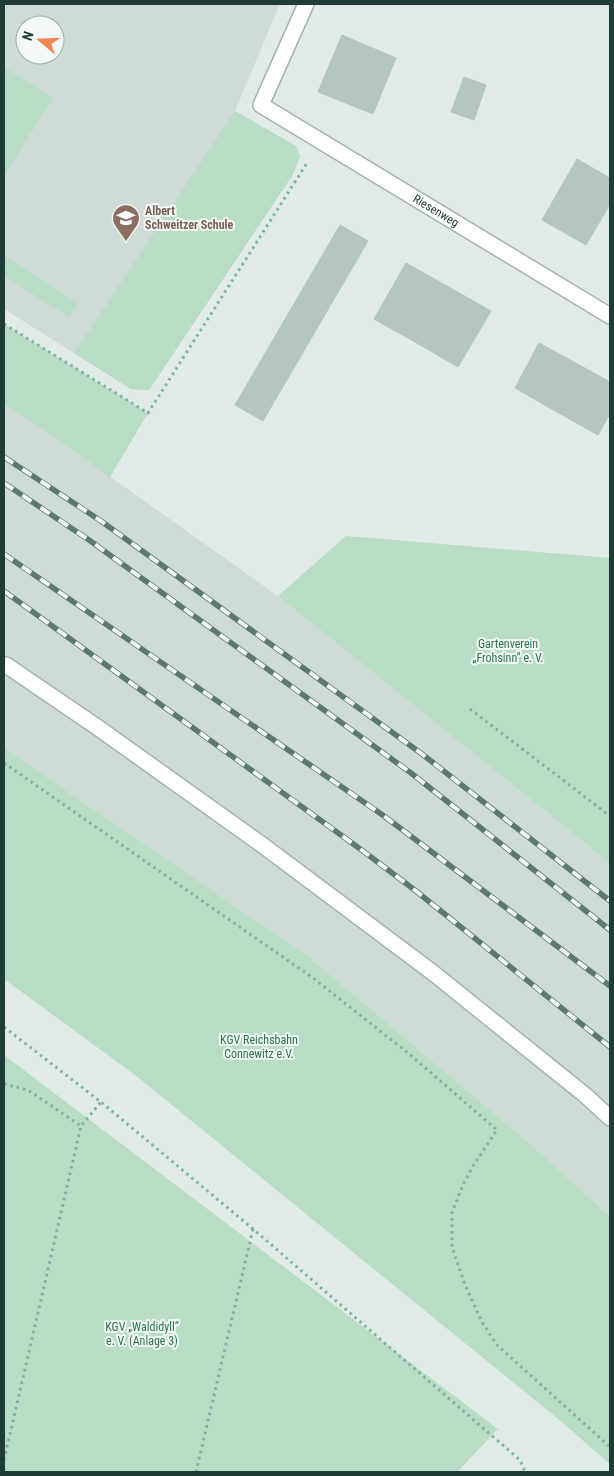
<svg xmlns="http://www.w3.org/2000/svg" width="614" height="1476" viewBox="0 0 614 1476" font-family="'Roboto Condensed',sans-serif">
	<style>
		.built { fill: #cedbd6; fill-rule: evenodd }
		.green { fill: #b8ddc4 }
		.building { fill: #b5c6c0; stroke: #b2c5be }
		.lines { fill: none; stroke-linecap: round; stroke-linejoin: round }
		.minor-casing { stroke: #a3b3ae; stroke-width: 18 }
		.path { stroke: #80b0a4; stroke-width: 3; stroke-dasharray: 2.5 4; stroke-linecap: butt }
		.minor { stroke: #fff; stroke-width: 15 }
		.rail-casing { stroke: #5b7872; stroke-width: 5.5 }
		.rail { stroke: #f1f8f5; stroke-width: 4; stroke-dasharray: 11; stroke-linecap: butt }
		.labels { text-anchor: middle; dominant-baseline: central; stroke-width: 4; stroke-linejoin: round; paint-order: stroke }
		.education-label { font-size: 12px; font-weight: bold; fill: #785e54; stroke: #f1f8f5; text-anchor: start }
		.street-label { font-size: 12px; fill: #203c36; stroke: #f1f8f5 }
		.park-label { font-size: 12px; fill: #29744b; stroke: #f1f8f5 }
	</style>
	<rect width="100%" height="100%" fill="#e0ebe7"/>
	<g class="built">
		<path d="M 4,4 L 280,4 L 235,111 L 296,146 L 300,157 L 292,176 L 149,390 L 131,389 L 4,309 ZM 25,25 L 55,25 L 55,55 L 25,55 Z"/>
		<path d="M 4,405 L 43,429 L 278,596 L 610,863 L 610,1217 L 529,1143 L 309,957 L 4,748 Z"/>
	</g>
	<g class="green">
		<path d="M 4,67 L 53,98 L 4,176 Z"/>
		<path d="M 235,111 L 296,146 L 300,157 L 292,176 L 149,390 L 131,389 L 74,353 Z"/>
		<path d="M 4,256 L 78,303 L 69,317 L 4,276 Z"/>
		<path d="M 4,324 L 148,413 L 110,477 L 43,429 L 4,405 Z"/>
		<path d="M 346,536 L 610,558 L 610,863 L 278,596 Z"/>
		<path d="M 4,748 L 309,957 L 529,1143 L 610,1217 L 610,1464 L 557,1418 L 135,1075 L 4,979 Z"/>
		<path d="M 4,1055 L 498,1429 L 457,1472 L 4,1472 Z"/>
	</g>
	<g class="building">
		<path d="M 342,35 L 396,58 L 373,114 L 318,92 Z"/>
		<path d="M 464,77 L 486,85 L 474,120 L 451,112 Z"/>
		<path d="M 577,159 L 610,178 L 610,204 L 586,245 L 542,220 Z"/>
		<path d="M 340,225 L 368,241 L 263,421 L 235,405 Z"/>
		<path d="M 406,263 L 447,286 L 415,342 L 374,319 Z"/>
		<path d="M 447,286 L 491,311 L 458,367 L 415,342 Z"/>
		<path d="M 539,343 L 583,367 L 557,412 L 515,388 Z"/>
		<path d="M 583,367 L 610,382 L 610,414 L 598,435 L 557,412 Z"/>
	</g>
	<g class="lines">
		<g class="minor-casing">
			<g id="minor">
				<path id="s1" d="M 306,4 L 261,105 L 610,316"/>
				<path d="M 6,665 L 97,727 L 261,844 L 432,972 L 585,1095 L 610,1118"/>
			</g>
		</g>
		<g class="path">
			<path d="M 4,324 L 148,413 L 307,163"/>
			<path d="M 470,709 L 610,816"/>
			<path d="M 4,763 L 313,978 L 408,1053 L 497,1130 L 473,1166 L 463,1185 L 452,1212 L 452,1247 L 465,1285 L 482,1322 L 497,1345 L 610,1447"/>
			<path d="M 4,1027 L 101,1102 L 253,1229 L 520,1460 L 525,1472"/>
			<path d="M 4,1084 L 28,1090 L 81,1126"/>
			<path d="M 4,1460 L 81,1126 L 101,1102"/>
			<path d="M 196,1472 L 253,1229"/>
		</g>
		<use href="#minor" class="minor"/>
		<g class="rail-casing">
			<g id="rail">
				<path d="M 4,457 L 101,521 L 422,754 L 610,901"/>
				<path d="M 4,483 L 89,540 L 411,773 L 610,930"/>
				<path d="M 4,554 L 384,816 L 610,986"/>
				<path d="M 4,591 L 363,851 L 416,891 L 610,1047"/>
			</g>
		</g>
		<use href="#rail" class="rail"/>
	</g>
	<defs>
		<g id="school-pin" transform="scale(1.4375)"><path d="M0 17L-7.5 6A9.5 9.5 0 1 1 7.5 6Z" fill="#8d6e63" stroke="#f1f8f5"/><path d="M0-5L7-2L0 1L-7-2ZM-4 1L0 2.5L4 1V4Q0 6-4 4Z" fill="#fff"/></g>
	</defs>
	<g fill-rule="evenodd">
		<use href="#school-pin" x="126" y="218"/>
	</g>
	<g class="labels">
		<g class="education-label">
			<text x="145" y="211">Albert<tspan x="145" dy="14">Schweitzer Schule</tspan></text>
		</g>
		<g class="street-label">
			<text stroke="none"><textPath href="#s1" startOffset="315">Riesenweg</textPath></text>
		</g>
		<g class="park-label">
			<text x="508" y="644">Gartenverein<tspan x="508" dy="14">„Frohsinn“ e. V.</tspan></text>
			<text x="259" y="1040">KGV Reichsbahn<tspan x="259" dy="14">Connewitz e.V.</tspan></text>
			<text x="142" y="1327">KGV „Waldidyll“<tspan x="142" dy="14">e. V. (Anlage 3)</tspan></text>
		</g>
	</g>
	<rect width="614" height="1476" fill="none" stroke="#203c36" stroke-width="10"/>
	<g transform="translate(40 40) rotate(289)"><circle r="24" fill="#f1f8f5" stroke="#9dada9"/>
	<path d="M0-4L9 19L0 12L-9 19Z" fill="#f68554"/>
	<text y="-8" font-size="14" font-weight="bold" text-anchor="middle" fill="#203c36">N</text>
	</g>
</svg>
